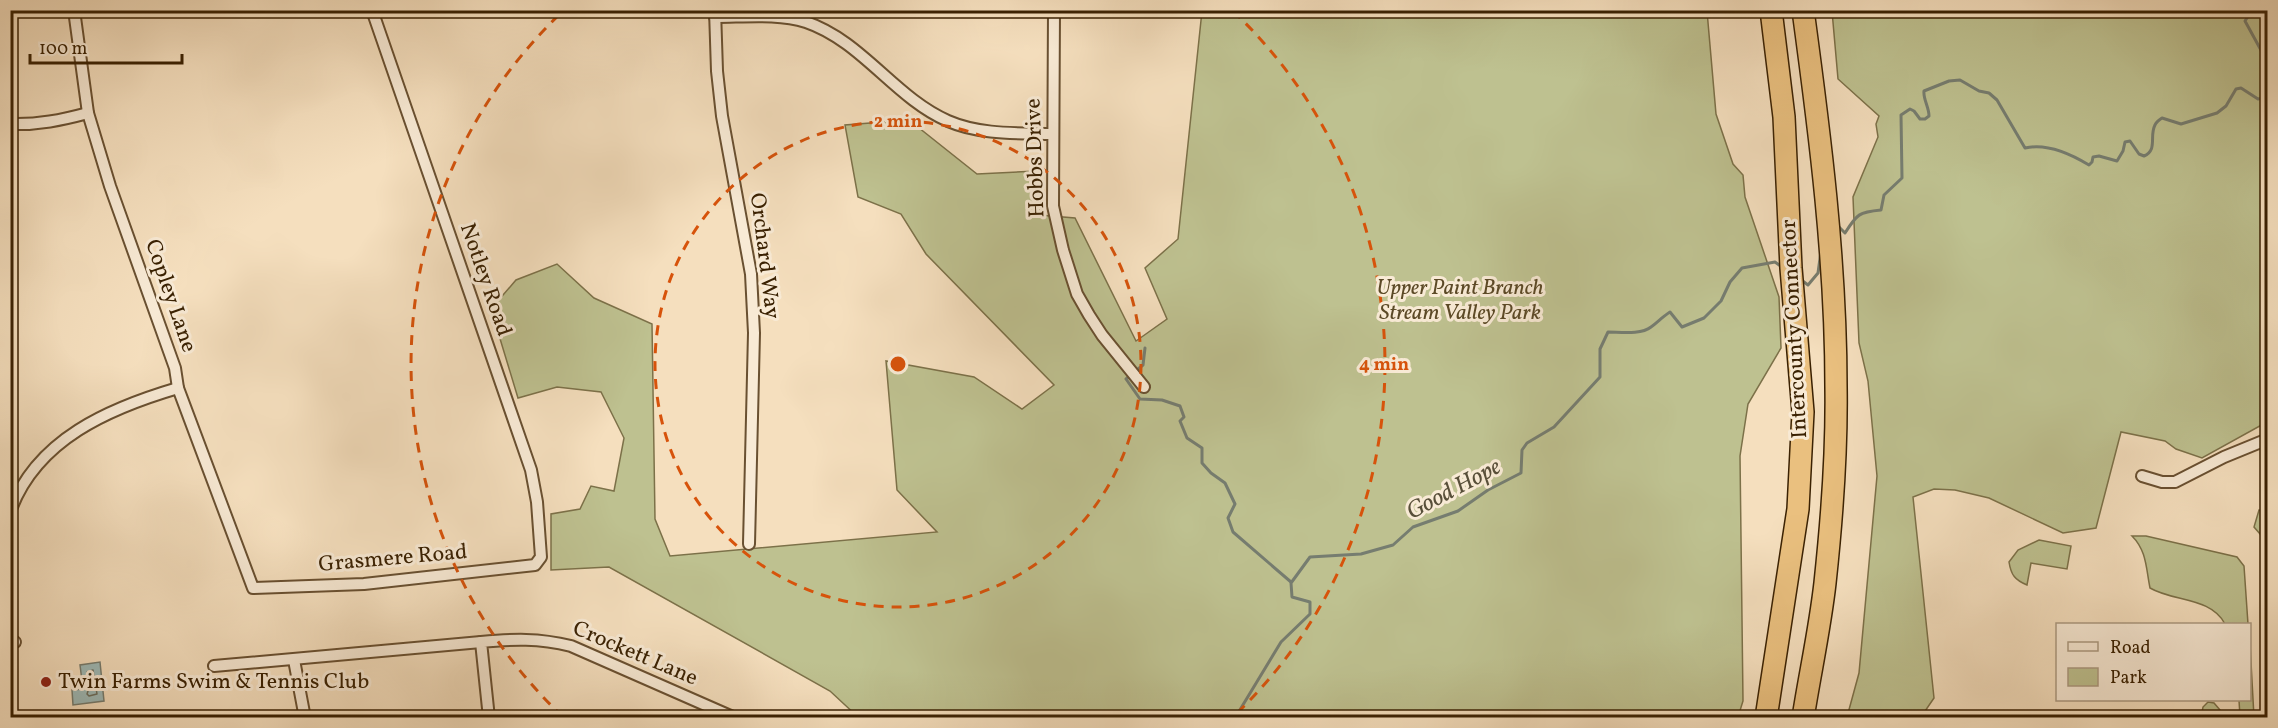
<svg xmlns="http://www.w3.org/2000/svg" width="2278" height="728" viewBox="0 0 2278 728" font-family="Vollkorn,serif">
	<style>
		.green { fill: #bec190; stroke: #7c7149; stroke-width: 1.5 }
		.water { fill: #9ebbb9; stroke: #767d70; stroke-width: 1.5 }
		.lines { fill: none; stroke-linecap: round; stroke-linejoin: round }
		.shore { stroke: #6c6e5e; stroke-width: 1.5 }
		.stream { stroke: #767d70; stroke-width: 3 }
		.minor-casing { stroke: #695031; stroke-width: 14 }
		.motorway-casing { stroke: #3a2102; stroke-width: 24 }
		.minor { stroke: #f8ead5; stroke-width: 10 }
		.motorway { stroke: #eac07f; stroke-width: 21 }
		.ring { fill: none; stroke: #d7530b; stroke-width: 3; stroke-dasharray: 10 8 }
		.poi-dot { fill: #8f2418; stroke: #f8ead5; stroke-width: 2 }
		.labels { text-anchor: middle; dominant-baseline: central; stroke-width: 6; stroke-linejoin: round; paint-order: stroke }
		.street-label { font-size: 22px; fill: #3a2102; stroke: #f8ead5 }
		.park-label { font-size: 22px; font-style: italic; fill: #5b4926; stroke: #f8ead5 }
		.poi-label { font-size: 22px; fill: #3a2102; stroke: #f8ead5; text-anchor: start }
		.water-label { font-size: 24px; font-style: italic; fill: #584f39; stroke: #f8ead5 }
		.centre { fill: #d7530b; stroke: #f8ead5; stroke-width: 3 }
		.ring-label { font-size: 18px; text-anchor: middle; font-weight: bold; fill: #d7530b; stroke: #f8ead5; stroke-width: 6; stroke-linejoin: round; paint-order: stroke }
	</style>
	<rect width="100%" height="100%" fill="#f5dfbe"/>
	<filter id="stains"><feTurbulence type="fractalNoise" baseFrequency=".00333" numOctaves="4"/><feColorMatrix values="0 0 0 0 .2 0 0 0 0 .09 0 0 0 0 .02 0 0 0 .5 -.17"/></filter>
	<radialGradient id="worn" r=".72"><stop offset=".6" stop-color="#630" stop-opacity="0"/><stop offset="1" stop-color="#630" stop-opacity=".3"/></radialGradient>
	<g class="green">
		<path d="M 1202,11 L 1707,11 L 1716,114 L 1733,164 L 1743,175 L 1745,197 L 1779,297 L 1781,348 L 1748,404 L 1740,456 L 1743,701 L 1738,717 L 858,717 L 830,691 L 609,567 L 551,570 L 551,514 L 580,509 L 591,486 L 614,491 L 624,438 L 601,392 L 557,387 L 518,398 L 491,309 L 516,280 L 557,264 L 594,298 L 652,324 L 655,519 L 670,556 L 937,532 L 897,490 L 886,361 L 974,377 L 1022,409 L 1054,385 L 926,254 L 901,214 L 858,197 L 845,125 L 909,120 L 977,174 L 1037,171 L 1039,215 L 1075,218 L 1136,341 L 1167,319 L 1145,268 L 1178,239 Z"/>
		<path d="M 1832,11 L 2267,11 L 2267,422 L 2202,458 L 2176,449 L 2165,441 L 2121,432 L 2096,528 L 2063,533 L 1989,498 L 1955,490 L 1934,489 L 1913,497 L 1934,698 L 1921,717 L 1847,717 L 1859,673 L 1877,476 L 1868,381 L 1859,343 L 1853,197 L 1878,137 L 1876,124 L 1879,116 L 1838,79 Z"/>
		<path d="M 2259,510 L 2267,511 L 2267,542 L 2254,527 Z"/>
		<path d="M 2132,536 L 2146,536 L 2237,557 L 2244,566 L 2248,624 L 2225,624 C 2211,597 2174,602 2150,588 C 2146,569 2147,551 2132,536 Z"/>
		<path d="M 2039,540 L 2071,546 L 2067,569 L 2031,563 L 2027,585 C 2015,580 2011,575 2009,562 L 2018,550 Z"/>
		<path d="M 2250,644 L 2254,717 L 2240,717 L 2239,700 L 2250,700 Z"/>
		<path d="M 2208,702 L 2214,703 L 2220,710 L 2219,717 L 2194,717 L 2195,715 L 2201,717 L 2203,707 Z"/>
	</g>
	<path class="water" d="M 100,662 L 104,701 L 73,705 L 72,690 L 83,689 L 80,665 Z"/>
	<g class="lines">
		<path class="shore" d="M 93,670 L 97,694 L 89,696 L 87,694 L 89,688 L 87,672 Z"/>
		<g class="stream">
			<path d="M 2252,10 L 2245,21 L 2262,52 L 2263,62"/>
			<path d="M 1837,225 L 1845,233 C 1857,214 1859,212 1881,210 L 1884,195 L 1902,178 L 1901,115 L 1910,109 L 1914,111 L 1920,119 L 1925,119 L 1929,116 C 1929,107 1923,99 1924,91 L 1949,81 L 1960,80 L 1979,91 L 1989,93 L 1997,100 L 2025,148 C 2046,143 2071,154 2089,165 L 2092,162 L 2093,157 L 2099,156 L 2117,161 L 2123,151 L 2125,142 L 2130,141 L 2139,154 L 2144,156 C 2158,150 2149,136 2155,125 C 2156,122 2159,120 2162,118 L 2181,124 L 2217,113 L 2226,106 L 2236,89 L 2241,88 L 2258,99 L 2263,98 C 2270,87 2265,75 2263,63 L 2268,61"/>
			<path d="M 1800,279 L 1808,285 L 1818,273 L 1821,251"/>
			<path d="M 1145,348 L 1143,365 L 1126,379 L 1140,399 L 1162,400 L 1180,406 L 1184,417 L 1180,421 L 1187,438 L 1202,448 L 1202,463 L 1211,473 L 1225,483 L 1235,504 L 1228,518 L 1233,532 L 1291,582"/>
			<path d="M 1235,718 L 1281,642 L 1310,614 L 1310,602 L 1292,597 L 1291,583 L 1310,557 L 1361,554 L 1393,545 L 1413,527 L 1458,511 L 1488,490 L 1521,473 L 1522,450 L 1527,443 L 1554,427 L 1600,377 L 1600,349 L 1608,332 C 1620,332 1641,335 1651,327 C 1658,322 1662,317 1670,312 L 1682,327 L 1704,318 L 1721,301 L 1730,282 L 1742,268 L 1775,262 L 1782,267"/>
		</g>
		<g class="minor-casing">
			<g id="minor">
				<path d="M 74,10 L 88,113 L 110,186 L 175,368 L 178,388 L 253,588 L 364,584 L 535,565 L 541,557 L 537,502 L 531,470 L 372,10"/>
				<path d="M 715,10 L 717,71 L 722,116 L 751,274 L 754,333 L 749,544"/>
				<path d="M 1054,10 L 1053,206 L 1063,250 L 1077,294 L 1089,315 L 1102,335 L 1144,387"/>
				<path d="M 715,17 C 744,17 778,13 806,22 C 862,41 895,98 948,121 C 980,135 1018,133 1053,134"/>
				<path d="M 10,124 C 38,125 62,120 88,113"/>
				<path d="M 2142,476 L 2162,482 L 2175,482 L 2224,457 L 2268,439"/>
				<path d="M 10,512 C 36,439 110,408 178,388"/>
				<path d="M 10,643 L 15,642"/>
				<path d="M 294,660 L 305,718"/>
				<path d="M 214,666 L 481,642"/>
				<path d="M 489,718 L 481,642 C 514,639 538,638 571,646 L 735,718"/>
			</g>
		</g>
		<g class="motorway-casing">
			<g id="motorway">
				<path d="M 1803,10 C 1820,135 1836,261 1836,387 C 1837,452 1832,518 1825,583 C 1820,628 1810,673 1803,718"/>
				<path d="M 1766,718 L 1798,509 L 1803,412 L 1791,268 L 1784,117 L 1771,10"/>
			</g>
		</g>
		<use href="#minor" class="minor"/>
		<use href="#motorway" class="motorway"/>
	</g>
	<g class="ring">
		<circle cx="898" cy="364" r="243"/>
		<path d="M563 717A486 486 0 0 1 563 11M1233 11A486 486 0 0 1 1233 717"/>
	</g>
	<circle class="poi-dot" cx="46" cy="682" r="6"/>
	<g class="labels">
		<g class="street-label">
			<text transform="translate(1036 158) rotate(-92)">Hobbs Drive</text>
			<text transform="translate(764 256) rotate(83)">Orchard Way</text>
			<text transform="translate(485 280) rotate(71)">Notley Road</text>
			<text transform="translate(170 296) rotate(71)">Copley Lane</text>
			<text transform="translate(1795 329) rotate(-93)">Intercounty Connector</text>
			<text transform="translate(393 559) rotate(-5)">Grasmere Road</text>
			<text transform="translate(635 654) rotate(23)">Crockett Lane</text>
		</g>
		<g class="park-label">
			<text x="1460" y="288">Upper Paint Branch<tspan x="1460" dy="25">Stream Valley Park</tspan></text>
		</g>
		<g class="poi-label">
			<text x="58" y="682">Twin Farms Swim &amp; Tennis Club</text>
		</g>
		<g class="water-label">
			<text transform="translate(1454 490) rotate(-28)">Good Hope</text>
		</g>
	</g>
	<circle cx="898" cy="364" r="9" class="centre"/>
	<g class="ring-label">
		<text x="898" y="127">2 min</text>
		<text x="1384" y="370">4 min</text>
	</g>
	<rect width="2278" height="728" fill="none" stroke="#f5dfbe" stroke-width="36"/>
	<rect x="12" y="12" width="2254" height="704" fill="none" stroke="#3a2102" stroke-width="3"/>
	<rect x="18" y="18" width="2242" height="692" fill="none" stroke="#3a2102" stroke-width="1.5"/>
	<rect x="2056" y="623" width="195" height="78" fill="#f8ead5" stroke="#ac9a81" stroke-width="1.5"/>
	<rect x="2068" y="642" width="30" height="9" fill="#f8ead5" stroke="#ac9a81" stroke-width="1.5"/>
	<text x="2110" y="653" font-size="18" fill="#3a2102">Road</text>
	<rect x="2068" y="668" width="30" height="18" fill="#bec190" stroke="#ac9a81" stroke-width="1.5"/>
	<text x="2110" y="683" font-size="18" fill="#3a2102">Park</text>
	<path d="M30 54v9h152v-9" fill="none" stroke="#3a2102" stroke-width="3"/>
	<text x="39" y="54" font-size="18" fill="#3a2102" stroke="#f8ead5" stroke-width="4.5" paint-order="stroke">100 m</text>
	<rect width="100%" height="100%" filter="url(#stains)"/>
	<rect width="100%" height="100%" fill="url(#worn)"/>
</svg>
